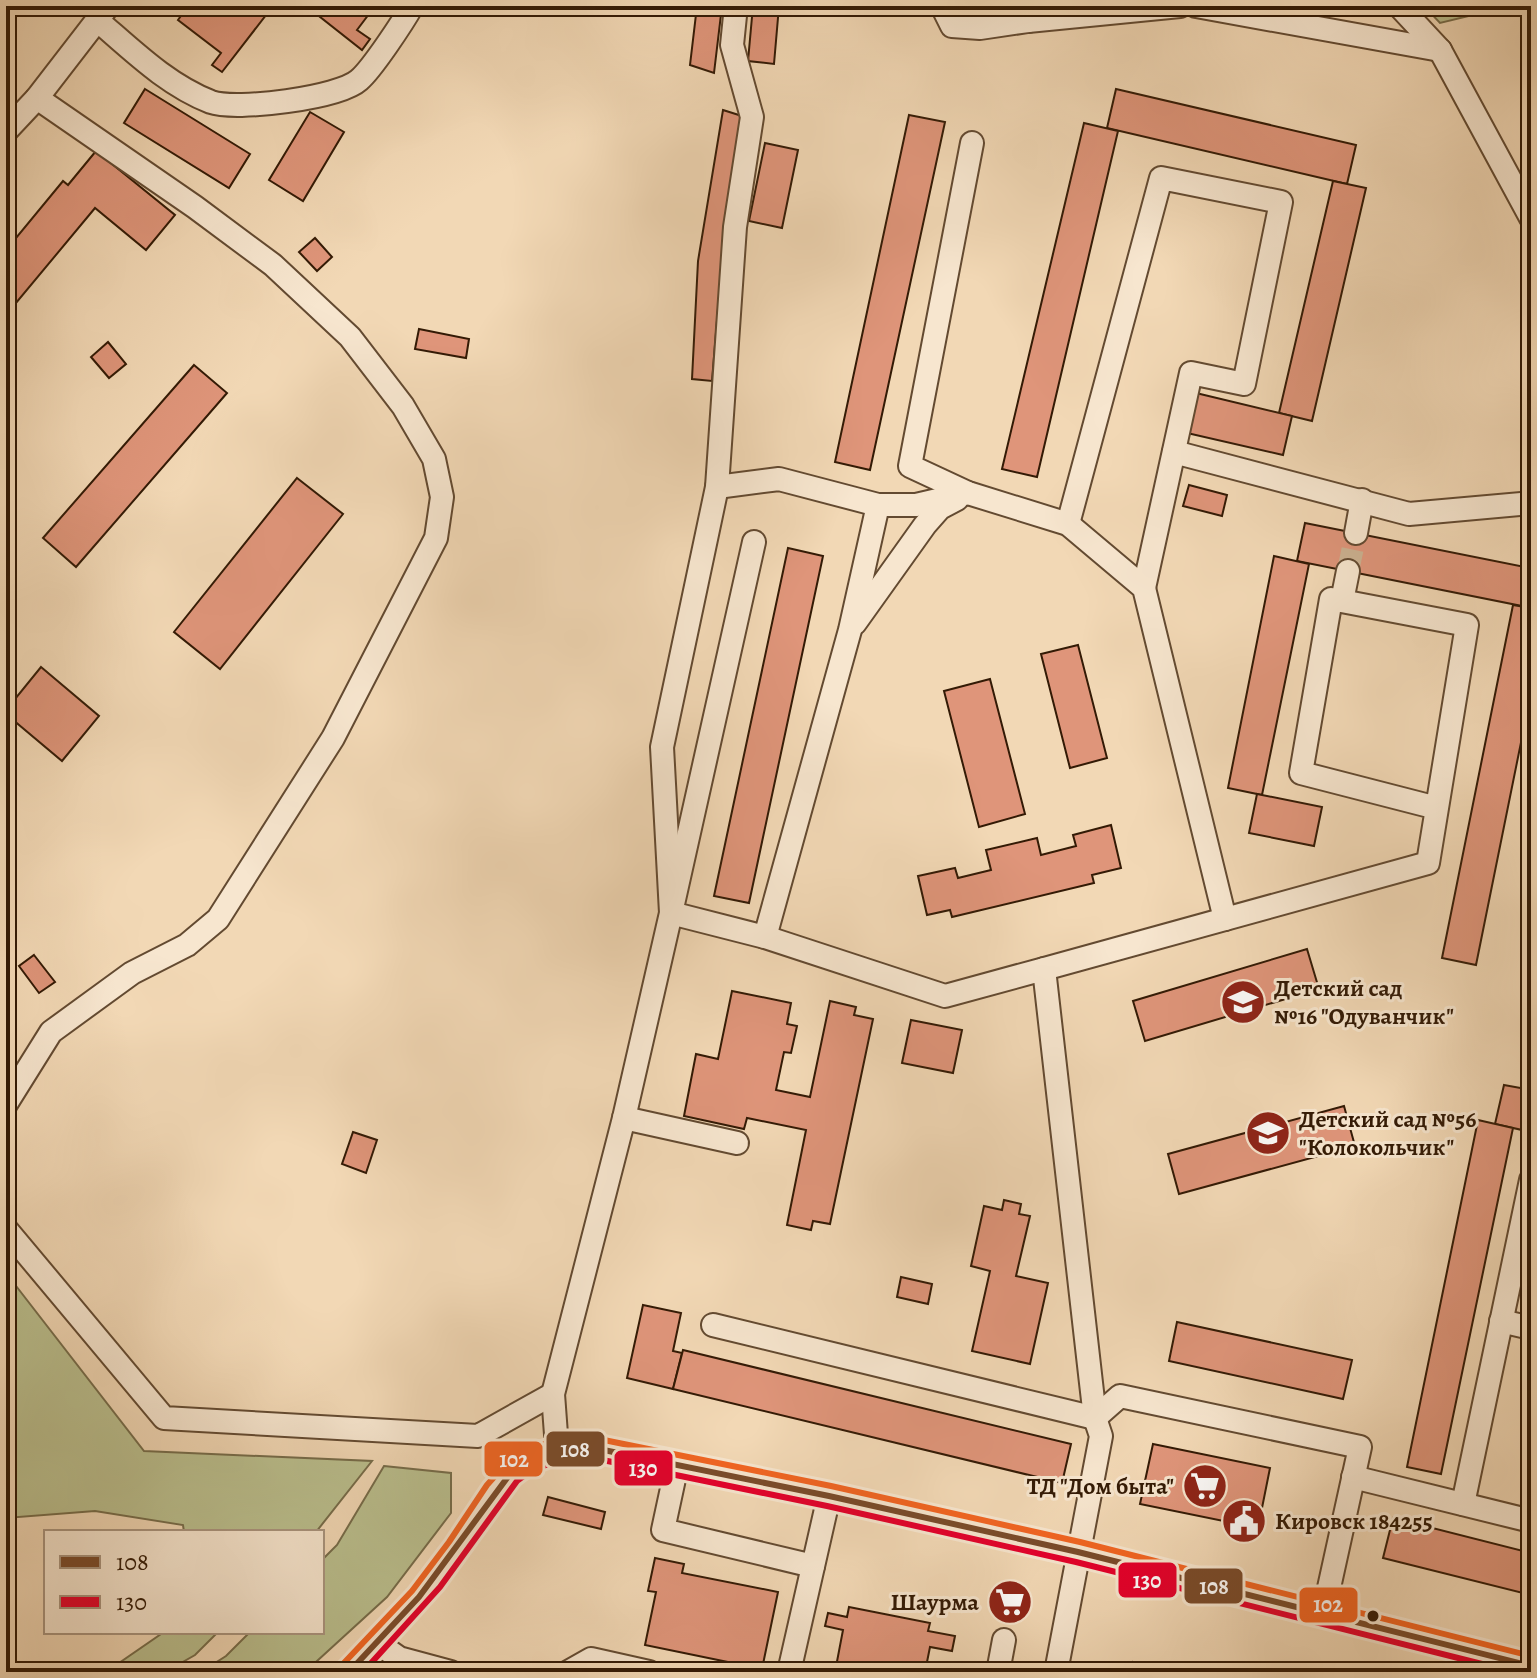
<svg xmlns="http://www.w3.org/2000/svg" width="1537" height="1678" viewBox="0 0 1537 1678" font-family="Alegreya,serif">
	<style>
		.green { fill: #babf8e; stroke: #766c4a; stroke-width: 2 }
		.building { fill: #df957a; stroke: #331a05; stroke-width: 2 }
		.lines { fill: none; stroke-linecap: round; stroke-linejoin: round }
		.minor-tunnel { stroke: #ccb292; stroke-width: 22; stroke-dasharray: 22 11; stroke-linecap: butt }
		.minor-casing { stroke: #634a31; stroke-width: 26 }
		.minor { stroke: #f7e6cf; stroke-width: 22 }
		.bus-1-casing { stroke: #f7e6cf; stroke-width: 12 }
		.bus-2-casing { stroke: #f7e6cf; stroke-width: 12 }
		.bus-3-casing { stroke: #f7e6cf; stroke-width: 12 }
		.bus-1 { stroke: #7a4b2a; stroke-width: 6 }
		.bus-2 { stroke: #e4002b; stroke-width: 6 }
		.bus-3 { stroke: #f26522; stroke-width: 6 }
		.bus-dot { fill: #331a05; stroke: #f7e6cf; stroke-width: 3 }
		.labels { text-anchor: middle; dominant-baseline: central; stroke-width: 6; stroke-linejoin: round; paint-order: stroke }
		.poi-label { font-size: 24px; font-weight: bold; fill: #331a05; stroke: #f7e6cf; text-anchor: start }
		.line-badge { stroke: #f7e6cf; stroke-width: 3 }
		.badge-label { font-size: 22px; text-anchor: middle; font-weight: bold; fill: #fff }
	</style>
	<rect width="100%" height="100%" fill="#f2d8b5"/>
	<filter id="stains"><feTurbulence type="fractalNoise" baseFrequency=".0025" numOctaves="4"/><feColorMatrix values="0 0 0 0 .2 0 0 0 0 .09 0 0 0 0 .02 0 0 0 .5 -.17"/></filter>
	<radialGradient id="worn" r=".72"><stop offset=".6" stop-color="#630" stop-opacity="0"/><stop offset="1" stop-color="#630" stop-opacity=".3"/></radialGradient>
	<g class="green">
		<path d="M 1424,6 L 1510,6 L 1440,23 Z"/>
		<path d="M 6,1273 L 144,1451 L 372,1461 L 316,1532 L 184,1532 L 183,1525 L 95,1511 L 6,1518 Z"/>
		<path d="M 384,1466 L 451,1473 L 451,1513 L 387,1597 L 305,1672 L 201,1672 L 226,1656 L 250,1632 L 322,1632 L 322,1560 L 337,1545 Z"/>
		<path d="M 164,1632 L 218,1632 L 195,1655 L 165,1672 L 106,1672 Z"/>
	</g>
	<g class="building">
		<path d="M 188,6 L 273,6 L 222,72 L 212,65 L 221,53 L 178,20 Z"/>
		<path d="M 312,6 L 375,6 L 357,30 L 370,39 L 362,50 L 310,9 Z"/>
		<path d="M 697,6 L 722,6 L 714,73 L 690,65 Z"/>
		<path d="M 753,6 L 779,6 L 774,64 L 748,61 Z"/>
		<path d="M 145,89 L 250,154 L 229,188 L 124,123 Z"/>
		<path d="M 1116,89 L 1356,145 L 1347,184 L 1107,128 Z"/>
		<path d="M 723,110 L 742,116 L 722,260 L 712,381 L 692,379 L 698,261 Z"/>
		<path d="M 310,112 L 344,132 L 303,201 L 269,180 Z"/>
		<path d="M 909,115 L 945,122 L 870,470 L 835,462 Z"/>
		<path d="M 1084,123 L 1118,131 L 1037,477 L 1002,469 Z"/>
		<path d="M 765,143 L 798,150 L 782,228 L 749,221 Z"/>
		<path d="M 96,151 L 175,215 L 146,250 L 95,208 L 6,315 L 6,250 L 63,181 L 68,185 Z"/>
		<path d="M 1333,181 L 1366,188 L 1312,421 L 1279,413 Z"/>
		<path d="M 315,238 L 332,257 L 317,271 L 299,252 Z"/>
		<path d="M 419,329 L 469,339 L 466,358 L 415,349 Z"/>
		<path d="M 108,342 L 126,364 L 109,378 L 91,357 Z"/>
		<path d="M 194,365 L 227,393 L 76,567 L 43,538 Z"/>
		<path d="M 1196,393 L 1292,416 L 1283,455 L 1187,433 Z"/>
		<path d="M 297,478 L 343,514 L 220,669 L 174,632 Z"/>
		<path d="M 1189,485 L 1227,495 L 1222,516 L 1183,506 Z"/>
		<path d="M 1305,523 L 1530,568 L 1522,606 L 1297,561 Z"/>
		<path d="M 788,548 L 823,556 L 749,903 L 714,896 Z"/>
		<path d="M 1274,556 L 1309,564 L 1262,795 L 1228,788 Z"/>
		<path d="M 1513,605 L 1531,608 L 1531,693 L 1476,965 L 1442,958 Z"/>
		<path d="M 1078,645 L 1107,758 L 1070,768 L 1041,654 Z"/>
		<path d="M 41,667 L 99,716 L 62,761 L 6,714 L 6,710 Z"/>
		<path d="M 990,679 L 1025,814 L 979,827 L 944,691 Z"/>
		<path d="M 1257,794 L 1322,807 L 1314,846 L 1249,833 Z"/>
		<path d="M 1111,825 L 1121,868 L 1092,875 L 1094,883 L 952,917 L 950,910 L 927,915 L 918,876 L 955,868 L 958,878 L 991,870 L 986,850 L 1037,838 L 1041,855 L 1076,846 L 1073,835 Z"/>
		<path d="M 1527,945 L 1531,946 L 1531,980 L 1522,979 Z"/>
		<path d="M 1307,949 L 1319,989 L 1145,1041 L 1133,1001 Z"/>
		<path d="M 34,955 L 55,982 L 39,993 L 19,966 Z"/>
		<path d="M 732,991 L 791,1003 L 787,1024 L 797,1026 L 791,1053 L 784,1052 L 776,1090 L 810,1097 L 830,1001 L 856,1007 L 854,1015 L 873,1019 L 830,1224 L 813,1221 L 811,1230 L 787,1225 L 806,1130 L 747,1118 L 744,1129 L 684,1116 L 696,1054 L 718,1059 Z"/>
		<path d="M 911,1020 L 962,1030 L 953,1073 L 902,1063 Z"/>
		<path d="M 1504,1085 L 1531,1090 L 1531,1132 L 1495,1124 Z"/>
		<path d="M 1344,1106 L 1355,1146 L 1179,1194 L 1168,1154 Z"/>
		<path d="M 1478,1120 L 1513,1128 L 1441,1474 L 1407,1467 Z"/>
		<path d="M 353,1132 L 377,1140 L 366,1173 L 342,1164 Z"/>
		<path d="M 1004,1200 L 1021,1204 L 1019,1214 L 1030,1216 L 1016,1276 L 1048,1283 L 1030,1364 L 972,1351 L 990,1271 L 971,1266 L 984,1206 L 1002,1210 Z"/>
		<path d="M 901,1277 L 932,1284 L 928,1304 L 897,1297 Z"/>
		<path d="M 643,1305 L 681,1313 L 673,1351 L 682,1353 L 673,1389 L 627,1378 Z"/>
		<path d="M 1177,1322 L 1352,1360 L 1343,1399 L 1169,1361 Z"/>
		<path d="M 683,1350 L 1071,1444 L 1062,1483 L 673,1389 Z"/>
		<path d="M 1153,1444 L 1270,1468 L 1258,1528 L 1140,1504 Z"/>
		<path d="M 548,1497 L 605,1512 L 601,1529 L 543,1515 Z"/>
		<path d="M 1393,1518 L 1531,1553 L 1531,1595 L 1383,1558 Z"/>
		<path d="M 655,1558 L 684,1564 L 682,1573 L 778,1592 L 762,1669 L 645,1645 L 656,1592 L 648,1591 Z"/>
		<path d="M 849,1607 L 930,1623 L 928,1631 L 955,1636 L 952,1651 L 930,1647 L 925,1672 L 835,1672 L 843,1630 L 825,1626 L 828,1613 L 847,1617 Z"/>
		<path d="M 1133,1662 L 1178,1672 L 1131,1672 Z"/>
	</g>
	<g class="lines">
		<path class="minor-tunnel" d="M 1348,571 L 1356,533"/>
		<g class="minor-casing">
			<g id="minor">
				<path d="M 942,6 L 952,26 L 980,28 L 1028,21 L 1035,11"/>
				<path d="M 1196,6 L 1440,50"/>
				<path d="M 1399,6 L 1440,50 L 1531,218"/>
				<path d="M 97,20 C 132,50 167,85 211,102 C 236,111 339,98 359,80 C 372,69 403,22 412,6"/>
				<path d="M 1028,21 L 1180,6"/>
				<path d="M 6,131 L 37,98 L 108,6"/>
				<path d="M 972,143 L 910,466 L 968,493 L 1068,524 L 1144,588 L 1225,919"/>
				<path d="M 1174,452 L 1409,514 L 1531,503"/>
				<path d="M 717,487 L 779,479 L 878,505 L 916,505 L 968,493"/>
				<path d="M 1068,524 L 1161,178 L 1281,202 L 1244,384 L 1191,373 L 1144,588"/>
				<path d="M 1356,533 L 1362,500"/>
				<path d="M 754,542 L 671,913 L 765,937 L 945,996 L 1044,969 L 1095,1418 L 1101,1436 L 1056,1672"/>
				<path d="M 1342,601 L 1348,571"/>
				<path d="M 855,623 L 925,525 L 940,508 L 957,499"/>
				<path d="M 765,937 L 850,630 L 878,505"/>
				<path d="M 1044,969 L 1428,863 L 1467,625 L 1331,599 L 1301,773 L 1437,808"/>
				<path d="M 6,1104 L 51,1032 L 132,973 L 187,945 L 218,919 L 333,738 L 436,538 L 442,497 L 434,459 L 403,406 L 350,337 L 273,265 L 195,207 L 37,98"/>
				<path d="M 624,1118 L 737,1143"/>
				<path d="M 6,1229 L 164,1418 L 478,1436 L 553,1394"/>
				<path d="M 1501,1321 L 1531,1328"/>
				<path d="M 713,1325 L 1095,1418 L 1120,1396 L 1360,1447 L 1323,1615"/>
				<path d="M 557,1448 L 553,1394 L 624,1118 L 671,913 L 662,747 L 717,487 L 735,227 L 752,117 L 732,45 L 736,6"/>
				<path d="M 677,1465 L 663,1530 L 813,1566"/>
				<path d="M 1353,1477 L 1531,1521"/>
				<path d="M 1463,1504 L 1531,1180"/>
				<path d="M 379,1644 L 399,1658 L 451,1672"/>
				<path d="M 349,1672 C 389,1634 425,1593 457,1548 C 475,1524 488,1495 510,1474 C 532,1453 560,1448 589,1447 L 829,1496 L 1078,1552 L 1531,1666"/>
				<path d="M 568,1672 L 591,1659 L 649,1672"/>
				<path d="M 789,1672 L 829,1496"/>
				<path d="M 998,1672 L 1004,1640"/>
			</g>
		</g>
		<use href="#minor" class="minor"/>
		<g class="bus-1-casing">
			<path id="bus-1" d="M 349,1672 L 419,1597 L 510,1474 L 528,1461 L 547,1453 L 589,1447 L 829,1496 L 1078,1552 L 1531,1666"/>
		</g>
		<g class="bus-2-casing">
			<path id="bus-2" d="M 363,1672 L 440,1587 L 517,1481 C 538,1464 561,1459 588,1457 L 827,1506 L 1076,1562 L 1514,1672"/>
		</g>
		<g class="bus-3-casing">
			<path id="bus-3" d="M 342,1665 L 412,1591 L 449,1542 L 487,1485 L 504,1466 L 522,1453 L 544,1444 L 589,1437 L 831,1486 L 1080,1542 L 1531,1656"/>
		</g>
		<use href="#bus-1" class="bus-1"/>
		<use href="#bus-2" class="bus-2"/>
		<use href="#bus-3" class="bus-3"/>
	</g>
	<defs>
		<g id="school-disc" transform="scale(2.3)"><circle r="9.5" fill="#8f2418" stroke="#f7e6cf"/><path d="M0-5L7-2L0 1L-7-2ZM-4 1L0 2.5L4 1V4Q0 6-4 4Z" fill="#fff"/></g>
		<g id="supermarket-disc" transform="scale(2.3)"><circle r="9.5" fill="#8f2418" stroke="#f7e6cf"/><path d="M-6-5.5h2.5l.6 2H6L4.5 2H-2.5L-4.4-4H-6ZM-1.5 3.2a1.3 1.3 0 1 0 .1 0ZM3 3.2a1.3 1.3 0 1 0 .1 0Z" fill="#fff"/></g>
		<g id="civic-disc" transform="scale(2.3)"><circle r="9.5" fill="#8f2418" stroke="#f7e6cf"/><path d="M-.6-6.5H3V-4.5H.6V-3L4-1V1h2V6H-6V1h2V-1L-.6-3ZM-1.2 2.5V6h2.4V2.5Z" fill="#fff"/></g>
	</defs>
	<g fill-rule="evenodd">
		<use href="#school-disc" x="1243" y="1002"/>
		<use href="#school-disc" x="1268" y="1133"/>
		<use href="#supermarket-disc" x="1205" y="1486"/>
		<use href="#civic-disc" x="1244" y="1521"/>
		<use href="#supermarket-disc" x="1010" y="1602"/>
	</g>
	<circle class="bus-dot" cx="1373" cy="1616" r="7"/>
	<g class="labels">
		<g class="poi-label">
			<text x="1274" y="988">Детский сад<tspan x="1274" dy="28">№16 "Одуванчик"</tspan></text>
			<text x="1299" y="1119">Детский сад №56<tspan x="1299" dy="28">"Колокольчик"</tspan></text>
			<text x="1174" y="1486" text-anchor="end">ТД "Дом быта"</text>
			<text x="1275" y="1521">Кировск 184255</text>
			<text x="979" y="1602" text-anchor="end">Шаурма</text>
		</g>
	</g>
	<g class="line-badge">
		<rect x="545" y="1430" width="61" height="38" rx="8" fill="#7a4b2a"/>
		<rect x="483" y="1440" width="61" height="38" rx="8" fill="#f26522"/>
		<rect x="613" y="1449" width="61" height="38" rx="8" fill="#e4002b"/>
		<rect x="1117" y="1561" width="61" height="38" rx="8" fill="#e4002b"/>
		<rect x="1183" y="1567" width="61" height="38" rx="8" fill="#7a4b2a"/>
		<rect x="1298" y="1586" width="61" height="38" rx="8" fill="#f26522"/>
	</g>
	<g class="badge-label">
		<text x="575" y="1457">108</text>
		<text x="514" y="1467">102</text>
		<text x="643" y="1476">130</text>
		<text x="1147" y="1588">130</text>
		<text x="1214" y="1594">108</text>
		<text x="1328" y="1612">102</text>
	</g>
	<rect width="1537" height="1678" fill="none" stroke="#f2d8b5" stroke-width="32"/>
	<rect x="8" y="8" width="1521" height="1662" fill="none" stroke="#331a05" stroke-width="4"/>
	<rect x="16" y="16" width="1505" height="1646" fill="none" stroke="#331a05" stroke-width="2"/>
	<rect x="44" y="1530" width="280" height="104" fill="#f7e6cf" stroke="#a9947e" stroke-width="2"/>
	<rect x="60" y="1556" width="40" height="12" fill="#7a4b2a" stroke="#a9947e" stroke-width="2"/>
	<text x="116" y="1570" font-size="24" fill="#331a05">108</text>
	<rect x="60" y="1596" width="40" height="12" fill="#e4002b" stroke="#a9947e" stroke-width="2"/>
	<text x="116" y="1610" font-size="24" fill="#331a05">130</text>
	<rect width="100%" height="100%" filter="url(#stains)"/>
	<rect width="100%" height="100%" fill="url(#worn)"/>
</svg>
